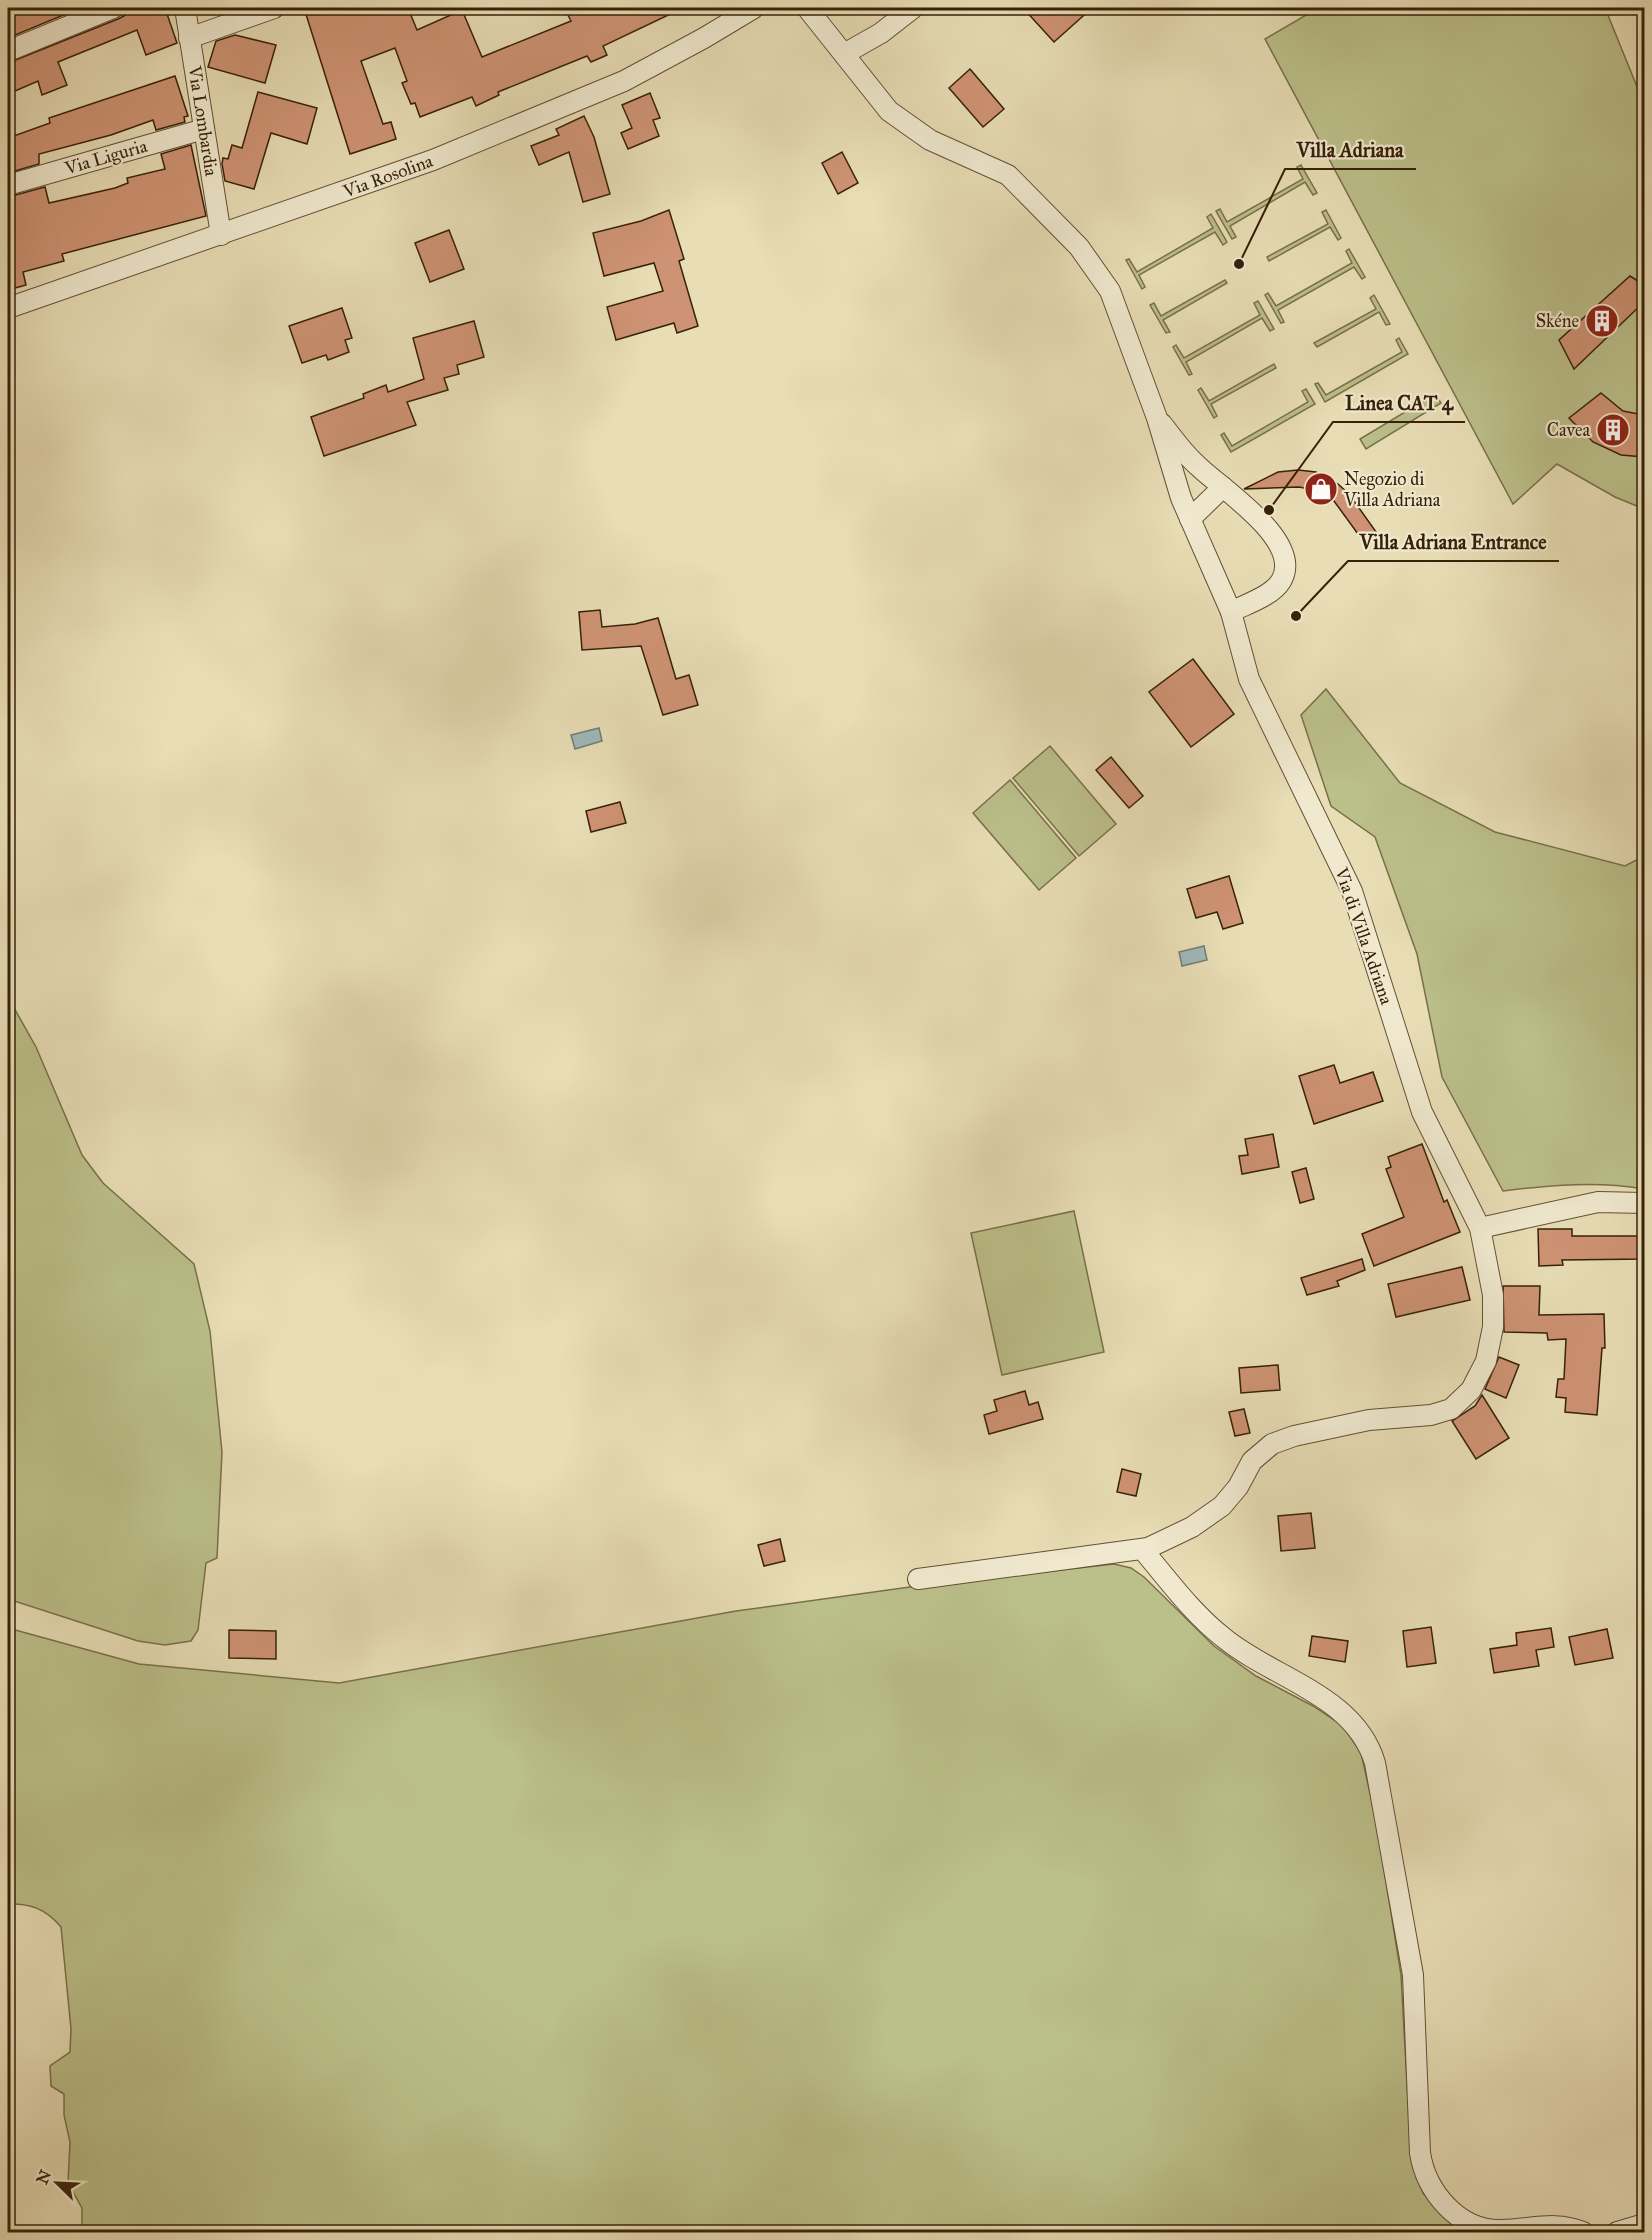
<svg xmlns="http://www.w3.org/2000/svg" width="1652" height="2240" viewBox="0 0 1652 2240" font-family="'IM FELL Great Primer',serif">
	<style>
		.green { fill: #bbbf8a; stroke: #79704a; stroke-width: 1.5 }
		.water { fill: #9eb8ba; stroke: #757c73; stroke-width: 1.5 }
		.building { fill: #ce9374; stroke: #372109; stroke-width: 1.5 }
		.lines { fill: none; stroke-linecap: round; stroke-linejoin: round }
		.street-casing { stroke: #635034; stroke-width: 22 }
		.street { stroke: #f0e9cf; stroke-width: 20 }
		.labels { text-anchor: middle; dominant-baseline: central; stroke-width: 4.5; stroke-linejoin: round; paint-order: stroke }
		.street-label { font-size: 18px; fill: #372109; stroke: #f0e9cf }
		.poi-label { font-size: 18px; fill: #372109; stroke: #f0e9cf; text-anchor: end }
		.leader { fill: none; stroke: #372109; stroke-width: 2 }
		.callout-dot { fill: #372109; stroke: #f0e9cf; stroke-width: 2 }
		.callout-label { font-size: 20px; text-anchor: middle; font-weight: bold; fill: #372109; stroke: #f0e9cf; stroke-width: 4.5; stroke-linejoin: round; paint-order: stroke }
	</style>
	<rect width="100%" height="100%" fill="#e8ddb5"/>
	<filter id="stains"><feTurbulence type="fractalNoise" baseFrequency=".00333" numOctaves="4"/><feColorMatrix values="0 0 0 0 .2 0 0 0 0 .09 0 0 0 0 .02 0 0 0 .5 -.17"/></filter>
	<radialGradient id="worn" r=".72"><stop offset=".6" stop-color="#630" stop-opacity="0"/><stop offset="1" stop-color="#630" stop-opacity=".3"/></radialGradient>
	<g class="green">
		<path d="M 1318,8 L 1605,8 L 1644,104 L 1644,509 L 1615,497 L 1557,464 L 1513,504 L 1265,39 Z"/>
		<path d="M 1301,165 L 1317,193 L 1313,195 L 1305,182 L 1230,226 L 1236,237 L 1232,239 L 1216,211 L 1220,209 L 1227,222 L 1303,179 L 1297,167 Z"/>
		<path d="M 1326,210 L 1341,238 L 1338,240 L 1330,227 L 1269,261 L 1267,257 L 1328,224 L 1322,212 Z"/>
		<path d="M 1211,214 L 1227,242 L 1223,245 L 1215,232 L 1139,275 L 1145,287 L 1142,289 L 1126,260 L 1129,259 L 1137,272 L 1213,228 L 1207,217 Z"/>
		<path d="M 1349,249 L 1365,277 L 1362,279 L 1354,267 L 1278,310 L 1284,322 L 1281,323 L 1265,295 L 1268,293 L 1276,306 L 1352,263 L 1346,251 Z"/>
		<path d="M 1225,280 L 1227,283 L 1163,320 L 1170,332 L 1166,333 L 1150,305 L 1154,303 L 1161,316 Z"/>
		<path d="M 1374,295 L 1390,324 L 1386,325 L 1379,312 L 1317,347 L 1314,343 L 1376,309 L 1370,298 Z"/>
		<path d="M 1258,301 L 1274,329 L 1270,331 L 1262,318 L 1186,362 L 1192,374 L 1189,375 L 1173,347 L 1176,345 L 1184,358 L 1260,315 L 1254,303 Z"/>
		<path d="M 1399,338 L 1408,354 L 1325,402 L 1315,384 L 1318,383 L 1326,395 L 1402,352 L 1396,340 Z"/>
		<path d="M 1274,364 L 1276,368 L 1211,404 L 1217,416 L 1214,418 L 1198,390 L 1201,388 L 1209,401 Z"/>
		<path d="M 1306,389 L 1315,404 L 1231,452 L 1221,435 L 1224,433 L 1232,446 L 1308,402 L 1302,391 Z"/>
		<path d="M 1435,394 L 1441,403 L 1366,449 L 1360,439 Z"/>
		<path d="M 1326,689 L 1400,783 L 1495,832 L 1625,866 L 1644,856 L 1644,1189 C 1597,1181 1551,1185 1503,1191 L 1442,1077 L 1417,954 L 1375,837 L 1331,806 L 1301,715 Z"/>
		<path d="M 1050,746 L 1116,824 L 1079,856 L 1013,778 Z"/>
		<path d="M 1010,780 L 1076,858 L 1039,890 L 973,813 Z"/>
		<path d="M 8,997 L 36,1047 L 82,1155 L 103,1183 L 194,1264 L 210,1331 L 222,1452 L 217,1558 L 206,1563 L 198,1630 L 191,1641 L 165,1645 L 138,1641 L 8,1599 Z"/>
		<path d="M 1074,1211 L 1104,1352 L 1002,1375 L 971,1233 Z"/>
		<path d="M 1114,1564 L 1131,1568 L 1144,1577 L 1214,1646 L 1256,1676 L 1313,1706 L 1343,1726 L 1361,1753 L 1376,1820 L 1401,1975 L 1411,2154 L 1423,2193 L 1449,2221 L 1469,2232 L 82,2232 L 82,2208 L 68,2183 L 70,2142 L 64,2115 L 64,2094 L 51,2086 L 50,2066 L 70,2052 L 71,2029 L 61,1927 C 46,1909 30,1903 8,1904 L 8,1628 L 139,1664 L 339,1683 L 736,1611 L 917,1586 Z"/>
	</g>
	<g class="water">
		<path d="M 599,728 L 602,741 L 575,749 L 571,735 Z"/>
		<path d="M 1204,946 L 1207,960 L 1182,966 L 1179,952 Z"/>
	</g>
	<g class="building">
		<path d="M 8,8 L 72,8 L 73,11 L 8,38 Z"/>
		<path d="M 139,8 L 165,8 L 177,43 L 146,55 L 137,30 L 58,62 L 67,85 L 42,95 L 38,81 L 8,94 L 8,63 L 118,19 Z"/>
		<path d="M 304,8 L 408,8 L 417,30 L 462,10 L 482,57 L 571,21 L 567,13 L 578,8 L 594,8 L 597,14 L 611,8 L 683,8 L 603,46 L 607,55 L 591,62 L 587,56 L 498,92 L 499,95 L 476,106 L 472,97 L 420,117 L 415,103 L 411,104 L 402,83 L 407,81 L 395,48 L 361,61 L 383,124 L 391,122 L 396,139 L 350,154 Z"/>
		<path d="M 1023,8 L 1092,8 L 1054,42 Z"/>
		<path d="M 235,35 L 276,45 L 265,83 L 208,67 L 216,41 Z"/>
		<path d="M 970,69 L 1004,109 L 983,127 L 949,88 Z"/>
		<path d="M 175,76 L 188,116 L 184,117 L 185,122 L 156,130 L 153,120 L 111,135 L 39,154 L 39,164 L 8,173 L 8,138 L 50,123 L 49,118 Z"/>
		<path d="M 258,92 L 317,108 L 307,144 L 271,133 L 254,189 L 225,181 L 222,164 L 223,158 L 228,159 L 232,145 L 242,148 Z"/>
		<path d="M 650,93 L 660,118 L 653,120 L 659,136 L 628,149 L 621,133 L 632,128 L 622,105 Z"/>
		<path d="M 584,116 L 594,137 L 610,194 L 583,202 L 569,152 L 539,165 L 531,146 L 559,135 L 556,129 Z"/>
		<path d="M 191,145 L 206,216 L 62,254 L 64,261 L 23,272 L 26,285 L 8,290 L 8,197 L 45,187 L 49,203 L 115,188 L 128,183 L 127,178 L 165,169 L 161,154 Z"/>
		<path d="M 842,152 L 858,183 L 838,194 L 822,163 Z"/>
		<path d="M 669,210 L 684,259 L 679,261 L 698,326 L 677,333 L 674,323 L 616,340 L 607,307 L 663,291 L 654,263 L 604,276 L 593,233 L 641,221 Z"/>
		<path d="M 449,230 L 464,269 L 430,282 L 415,243 Z"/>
		<path d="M 1630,276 L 1644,285 L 1644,302 L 1574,369 L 1559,340 Z"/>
		<path d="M 342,308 L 352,338 L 345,340 L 349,352 L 328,360 L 326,355 L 302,363 L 289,326 Z"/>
		<path d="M 474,321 L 484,357 L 457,365 L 459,374 L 444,378 L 448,390 L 407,402 L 416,425 L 324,456 L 311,417 L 364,398 L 363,394 L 386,385 L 388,392 L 424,379 L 413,338 Z"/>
		<path d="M 1601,393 L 1623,411 L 1644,415 L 1644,457 L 1621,455 L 1593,442 L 1569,418 Z"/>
		<path d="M 1298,470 L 1316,472 L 1338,484 L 1349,494 L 1379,536 L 1366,545 L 1334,501 L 1319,491 L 1299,487 L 1244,489 L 1278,472 Z"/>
		<path d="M 600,610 L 602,627 L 635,624 L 658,618 L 676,679 L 689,675 L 698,705 L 663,715 L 641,646 L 582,650 L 579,612 Z"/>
		<path d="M 1193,659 L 1234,714 L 1191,747 L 1149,692 Z"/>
		<path d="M 1111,757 L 1143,796 L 1129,808 L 1096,770 Z"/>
		<path d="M 620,802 L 626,823 L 591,832 L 586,811 Z"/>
		<path d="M 1229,876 L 1243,923 L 1223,929 L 1217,912 L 1196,918 L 1187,889 Z"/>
		<path d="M 1334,1065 L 1340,1083 L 1373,1072 L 1383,1101 L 1314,1124 L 1299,1076 Z"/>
		<path d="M 1273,1134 L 1279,1167 L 1242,1174 L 1239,1156 L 1248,1155 L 1245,1139 Z"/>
		<path d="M 1422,1144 L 1444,1202 L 1447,1200 L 1460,1232 L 1374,1266 L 1362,1234 L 1404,1217 L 1386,1169 L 1391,1167 L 1388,1157 Z"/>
		<path d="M 1306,1168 L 1314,1199 L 1300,1203 L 1292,1172 Z"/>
		<path d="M 1538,1229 L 1572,1229 L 1572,1236 L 1644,1236 L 1644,1259 L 1562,1260 L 1563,1265 L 1539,1266 Z"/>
		<path d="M 1362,1259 L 1365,1270 L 1337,1281 L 1339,1286 L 1307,1295 L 1301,1278 Z"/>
		<path d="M 1462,1267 L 1470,1300 L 1396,1317 L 1388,1284 Z"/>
		<path d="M 1503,1286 L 1540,1286 L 1539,1315 L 1604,1314 L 1605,1348 L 1602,1348 L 1597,1415 L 1565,1412 L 1566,1398 L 1556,1397 L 1558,1379 L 1564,1379 L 1566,1339 L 1548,1340 L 1547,1333 L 1504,1332 Z"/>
		<path d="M 1499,1357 L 1519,1365 L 1506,1398 L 1485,1389 Z"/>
		<path d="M 1278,1365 L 1280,1390 L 1241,1393 L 1239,1368 Z"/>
		<path d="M 1025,1391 L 1029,1405 L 1038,1402 L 1043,1419 L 989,1434 L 984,1415 L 997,1411 L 994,1400 Z"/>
		<path d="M 1482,1395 L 1509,1438 L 1476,1459 L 1452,1421 L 1475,1406 Z"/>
		<path d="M 1244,1409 L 1250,1433 L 1235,1436 L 1229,1412 Z"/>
		<path d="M 1122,1469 L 1141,1474 L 1136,1496 L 1117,1492 Z"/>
		<path d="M 1311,1513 L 1315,1548 L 1281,1551 L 1278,1516 Z"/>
		<path d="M 780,1539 L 785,1561 L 764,1566 L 758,1545 Z"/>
		<path d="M 1431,1627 L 1436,1663 L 1407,1667 L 1403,1631 Z"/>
		<path d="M 1551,1628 L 1554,1647 L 1536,1650 L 1539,1666 L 1494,1673 L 1490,1649 L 1517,1645 L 1516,1633 Z"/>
		<path d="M 1607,1629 L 1613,1658 L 1575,1665 L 1569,1637 Z"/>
		<path d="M 229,1630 L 276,1631 L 276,1659 L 229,1658 Z"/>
		<path d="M 1312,1636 L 1348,1641 L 1345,1662 L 1309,1656 Z"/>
	</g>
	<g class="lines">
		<g class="street-casing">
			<g id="street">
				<path d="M 185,8 L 221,235"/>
				<path d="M 807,8 L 889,111 L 930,140 L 1008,175 L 1079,247 L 1110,291 L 1157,418 L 1181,498 L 1231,612 L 1249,679 L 1352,891 L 1422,1112 L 1480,1228 L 1493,1295 L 1493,1327 L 1486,1361 L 1471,1390 L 1451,1409 L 1431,1415 L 1369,1420 L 1294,1436 L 1272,1444 L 1252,1461 L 1238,1487 L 1222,1506 L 1192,1527 L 1148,1548 L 918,1579"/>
				<path d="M 189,38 L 274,8"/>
				<path d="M 8,51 L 113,8"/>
				<path d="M 844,54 L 881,33 L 913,8"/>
				<path d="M 8,185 L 204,129"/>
				<path d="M 8,308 L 433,160 L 624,81 L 704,38 L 754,8"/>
				<path d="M 1162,424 C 1173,438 1184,454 1198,466 C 1220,488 1305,541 1281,581 C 1272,596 1246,604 1231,612"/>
				<path d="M 1190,519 L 1223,487"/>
				<path d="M 1480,1228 L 1598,1202 L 1644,1203"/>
				<path d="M 1143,1550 C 1168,1580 1193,1614 1224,1638 C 1274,1679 1355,1695 1375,1763 L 1413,1975 L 1420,2153 C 1426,2191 1458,2231 1501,2230 C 1530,2230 1554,2220 1583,2232"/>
				<path d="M 1617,2232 L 1644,2224"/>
			</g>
		</g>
		<use href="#street" class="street"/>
	</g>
	<defs>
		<g id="building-disc" transform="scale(1.725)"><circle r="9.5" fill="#8f2418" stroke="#f0e9cf"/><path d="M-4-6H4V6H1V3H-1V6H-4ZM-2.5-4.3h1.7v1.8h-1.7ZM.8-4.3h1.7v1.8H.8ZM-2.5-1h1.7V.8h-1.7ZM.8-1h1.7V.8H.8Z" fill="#fff"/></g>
		<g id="shop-disc" transform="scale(1.725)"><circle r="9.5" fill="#8f2418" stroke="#f0e9cf"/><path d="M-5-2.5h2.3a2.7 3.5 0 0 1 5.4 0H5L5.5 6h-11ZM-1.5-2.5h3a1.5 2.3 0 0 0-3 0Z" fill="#fff"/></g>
	</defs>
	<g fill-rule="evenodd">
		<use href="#building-disc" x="1602" y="321"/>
		<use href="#building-disc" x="1613" y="430"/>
		<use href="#shop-disc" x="1321" y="489"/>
	</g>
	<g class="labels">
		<g class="street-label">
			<text transform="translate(203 121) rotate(81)">Via Lombardia</text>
			<text transform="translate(106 157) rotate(-16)">Via Liguria</text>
			<text transform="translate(388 176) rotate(-20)">Via Rosolina</text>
			<text transform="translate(1364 936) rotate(71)">Via di Villa Adriana</text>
		</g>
		<g class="poi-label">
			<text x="1579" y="321">Skéne</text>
			<text x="1590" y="430">Cavea</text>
			<text x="1344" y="479" text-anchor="start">Negozio di<tspan x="1344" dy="21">Villa Adriana</tspan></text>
		</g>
	</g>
	<path class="leader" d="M1239 264L1285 169H1416M1269 510L1333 422H1465M1296 616L1348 561H1559"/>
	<g class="callout-dot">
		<circle cx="1239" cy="264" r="6"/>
		<circle cx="1269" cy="510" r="6"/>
		<circle cx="1296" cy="616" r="6"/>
	</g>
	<g class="callout-label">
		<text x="1350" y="157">Villa Adriana</text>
		<text x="1399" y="410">Linea CAT 4</text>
		<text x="1453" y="549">Villa Adriana Entrance</text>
	</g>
	<rect width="1652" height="2240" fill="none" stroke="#e8ddb5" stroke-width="30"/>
	<rect x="9" y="9" width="1634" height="2222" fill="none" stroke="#372109" stroke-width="3"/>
	<rect x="15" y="15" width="1622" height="2210" fill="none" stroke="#372109" stroke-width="1.5"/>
	<g transform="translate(57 2183) rotate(294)" stroke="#f0e9cf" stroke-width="4.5" paint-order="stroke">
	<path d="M0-4.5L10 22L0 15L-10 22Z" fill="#372109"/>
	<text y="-9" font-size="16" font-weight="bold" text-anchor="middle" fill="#372109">N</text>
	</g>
	<rect width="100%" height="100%" filter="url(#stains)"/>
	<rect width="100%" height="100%" fill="url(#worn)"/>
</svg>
